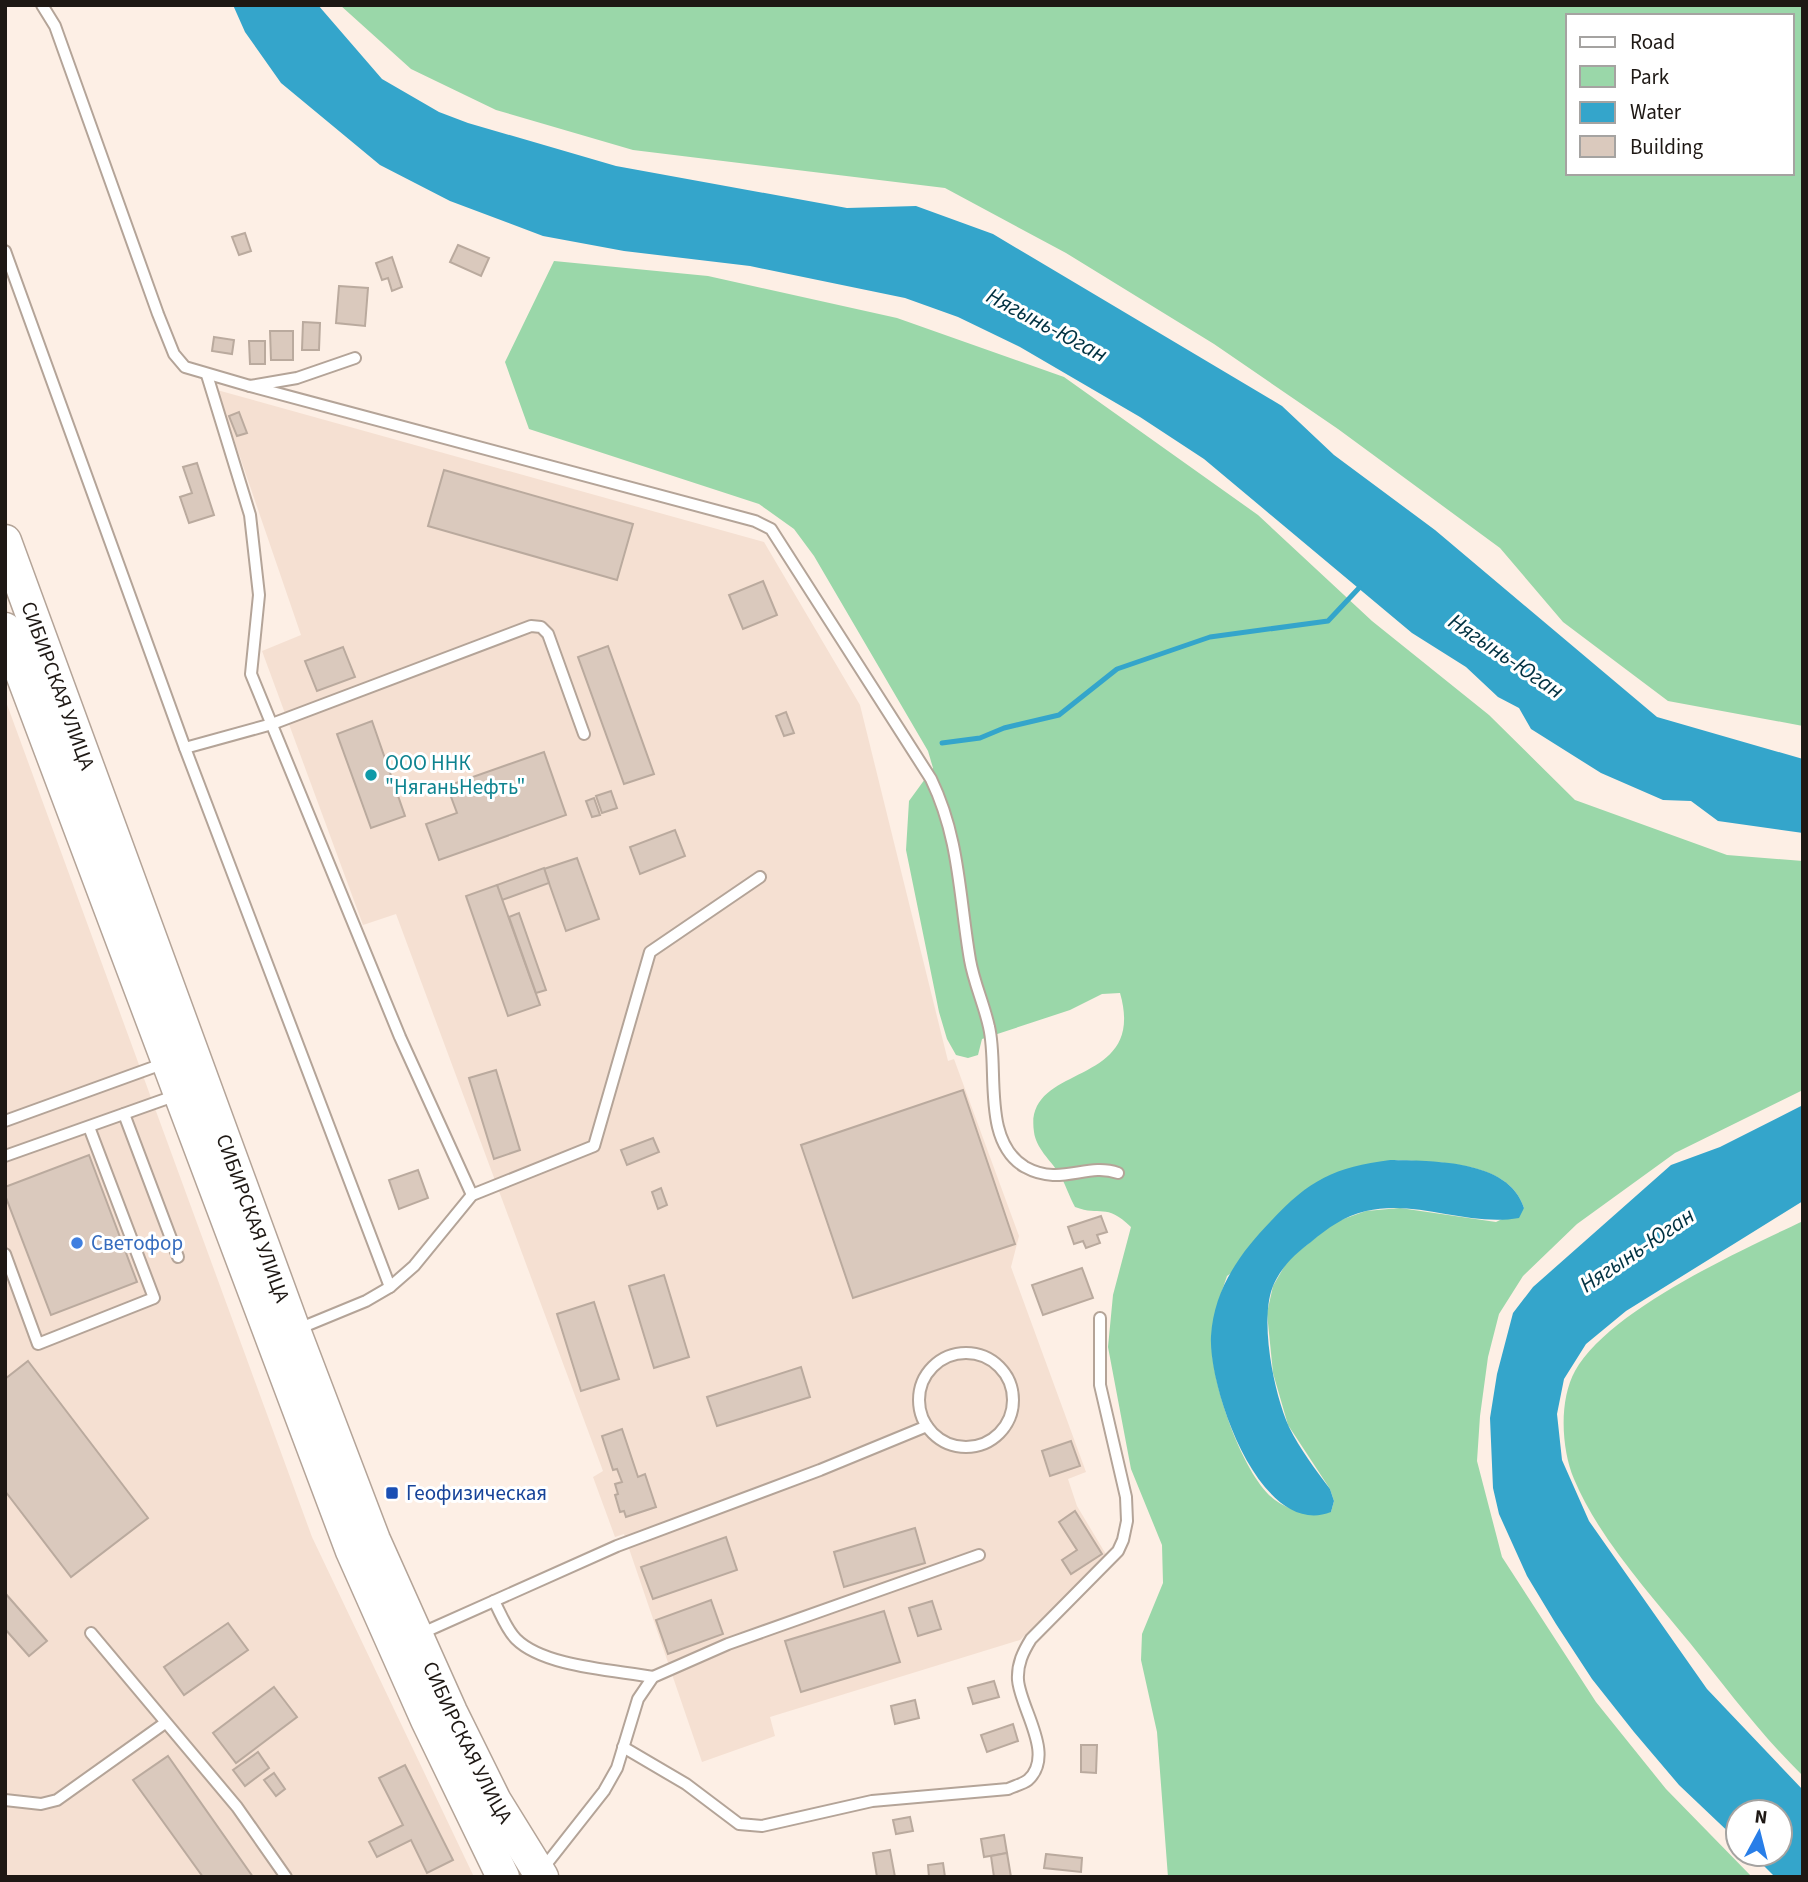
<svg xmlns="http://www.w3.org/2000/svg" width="1808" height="1882" viewBox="0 0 1808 1882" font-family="'Source Sans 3',sans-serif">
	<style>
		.industrial { fill: #f5e0d2 }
		.green { fill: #9ad7a9; fill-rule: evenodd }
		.water { fill: #34a5cb }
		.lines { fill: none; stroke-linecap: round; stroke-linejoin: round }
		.stream { stroke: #34a5cb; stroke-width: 5 }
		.building { fill: #dac9bd; stroke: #baaa9e; stroke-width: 2 }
		.lane-casing { stroke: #b4a498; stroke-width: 14 }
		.primary-casing { stroke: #b4a498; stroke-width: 35 }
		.lane { stroke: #fff; stroke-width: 10 }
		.primary { stroke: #fff; stroke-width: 32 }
		.culture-dot { fill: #0f9aa8; stroke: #fff; stroke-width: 2.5 }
		.shop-dot { fill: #3f7fe0; stroke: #fff; stroke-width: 2.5 }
		.transit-dot { fill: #1a4fb4; stroke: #fff; stroke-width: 2.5 }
		.labels { text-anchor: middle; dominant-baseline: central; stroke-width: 6; stroke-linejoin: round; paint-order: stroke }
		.street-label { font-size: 21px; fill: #1e1814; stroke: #fff }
		.culture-label { font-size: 21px; fill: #0d838f; stroke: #fff; text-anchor: start }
		.shop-label { font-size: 21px; fill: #366cbe; stroke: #fff; text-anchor: start }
		.transit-label { font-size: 21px; fill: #164399; stroke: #fff; text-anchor: start }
		.water-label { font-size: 23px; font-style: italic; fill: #003141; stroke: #fff }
	</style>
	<rect width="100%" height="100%" fill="#fdefe5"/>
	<g class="industrial">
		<path d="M 217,390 L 764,542 L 860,705 L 948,1061 L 954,1059 L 1019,1236 L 1011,1267 L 1086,1472 L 1068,1479 L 1077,1506 L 1107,1556 L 1020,1640 L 770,1717 L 775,1736 L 702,1762 L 624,1534 L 615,1537 L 593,1477 L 603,1471 L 396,914 L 363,925 L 262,651 L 301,635 Z"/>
		<path d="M 5,699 L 312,1537 L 474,1877 L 5,1877 Z"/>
	</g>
	<g class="green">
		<path d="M 340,5 L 1803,5 L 1803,726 L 1668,701 L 1563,622 L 1500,548 L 1338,429 L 1214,344 L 1066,253 L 945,188 L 633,150 L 496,110 L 411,69 ZM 1568,16 L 1792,16 L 1792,173 L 1568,173 Z"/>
		<path d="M 554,261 L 708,276 L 897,318 L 1064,377 L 1258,515 L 1372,621 L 1489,715 L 1575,800 L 1727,855 L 1803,861 L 1803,1090 L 1675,1153 L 1577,1224 L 1523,1276 L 1499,1314 L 1488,1357 L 1480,1416 L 1477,1461 L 1502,1557 L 1596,1702 L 1666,1789 L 1752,1877 L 1168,1877 L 1157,1732 L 1141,1660 L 1142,1634 L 1163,1583 L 1162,1545 L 1131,1469 L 1108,1347 L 1113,1295 L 1131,1227 C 1105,1202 1101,1217 1075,1207 C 1069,1196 1065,1183 1059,1173 C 1050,1160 1036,1148 1034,1132 C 1023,1061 1148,1090 1120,993 L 1102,994 L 1070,1010 L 982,1039 L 978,1055 L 968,1058 L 956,1055 L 947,1039 L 939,1012 L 906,850 L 909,801 L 933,768 L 928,751 L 814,556 L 794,529 L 759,504 L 529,429 L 505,362 ZM 1390,1160 C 1431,1162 1509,1159 1524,1208 L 1496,1222 L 1400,1208 L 1366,1211 L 1335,1222 L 1288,1260 L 1273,1286 L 1267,1313 L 1273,1373 L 1288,1425 L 1330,1489 L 1334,1501 L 1331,1512 C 1310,1513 1293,1513 1275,1500 C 1242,1476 1207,1373 1212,1333 C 1214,1313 1221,1294 1227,1276 Z"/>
		<path d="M 1803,1221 L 1803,1776 C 1761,1735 1727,1689 1690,1643 C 1650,1594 1598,1537 1574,1479 C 1561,1448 1559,1400 1575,1371 C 1609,1310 1740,1251 1803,1221 Z"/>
	</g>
	<g class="water">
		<path d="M 233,5 L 318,5 L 382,79 L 439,112 L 468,123 L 616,166 L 847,208 L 916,206 L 993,234 L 1282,406 L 1334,455 L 1435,530 L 1657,717 L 1803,759 L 1803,833 L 1718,821 L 1691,801 L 1663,800 L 1601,773 L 1531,729 L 1519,708 L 1498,697 L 1466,667 L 1412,633 L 1204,459 L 1140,417 L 1020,347 L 958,317 L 905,298 L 750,266 L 624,251 L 543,236 L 450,201 L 380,165 L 281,83 L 245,32 Z"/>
		<path d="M 1803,1105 L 1803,1201 L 1626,1311 L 1586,1344 L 1564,1379 L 1557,1414 L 1562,1460 L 1589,1521 L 1707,1689 L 1803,1790 L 1803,1877 L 1775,1877 L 1752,1854 L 1780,1854 L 1780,1812 L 1738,1812 L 1738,1841 L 1679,1785 L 1634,1732 L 1592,1679 L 1556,1624 L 1527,1576 L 1499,1514 L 1493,1488 L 1490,1418 L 1497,1374 L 1513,1313 L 1533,1287 L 1671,1165 L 1720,1147 Z"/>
		<path d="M 1390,1160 C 1431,1161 1509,1159 1524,1208 L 1519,1218 C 1468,1227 1417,1199 1366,1211 C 1344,1216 1328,1228 1311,1242 C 1295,1254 1281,1267 1273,1286 C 1259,1320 1274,1394 1289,1427 C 1300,1449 1315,1469 1330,1489 L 1334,1501 L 1331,1512 C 1260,1540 1208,1387 1211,1336 C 1214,1289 1240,1253 1271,1221 C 1309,1180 1335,1167 1390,1160 Z"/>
	</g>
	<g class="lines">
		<path class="stream" d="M 942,743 L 980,738 L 1004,728 L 1059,715 L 1117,669 L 1210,637 L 1328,621 L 1359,588"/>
	</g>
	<g class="building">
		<path d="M 245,233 L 251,251 L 239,255 L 232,237 Z"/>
		<path d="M 458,245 L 489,258 L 481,276 L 450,262 Z"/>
		<path d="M 392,257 L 402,287 L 392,291 L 388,278 L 382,280 L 376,263 Z"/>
		<path d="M 339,286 L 368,288 L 365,326 L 336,323 Z"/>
		<path d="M 303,322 L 320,323 L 319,350 L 302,350 Z"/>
		<path d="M 270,331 L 293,331 L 293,360 L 271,360 Z"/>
		<path d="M 214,337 L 234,340 L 232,354 L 212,351 Z"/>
		<path d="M 249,341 L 265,341 L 265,364 L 250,364 Z"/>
		<path d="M 239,412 L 247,433 L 237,436 L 229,416 Z"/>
		<path d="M 197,463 L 214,515 L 189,523 L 180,497 L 192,493 L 183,467 Z"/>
		<path d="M 444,470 L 633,524 L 617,580 L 428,526 Z"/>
		<path d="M 763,581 L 777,615 L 743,629 L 729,595 Z"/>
		<path d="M 608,646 L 654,774 L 624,784 L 578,657 Z"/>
		<path d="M 343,647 L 355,677 L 317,691 L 305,661 Z"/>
		<path d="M 786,712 L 794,733 L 784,736 L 776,716 Z"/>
		<path d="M 372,721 L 405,816 L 371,828 L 337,734 Z"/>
		<path d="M 544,752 L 566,815 L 439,860 L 426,824 L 457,813 L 447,786 Z"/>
		<path d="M 611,791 L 617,808 L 602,813 L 596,796 Z"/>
		<path d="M 594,798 L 600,815 L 592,817 L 586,801 Z"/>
		<path d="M 675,830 L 685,856 L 640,874 L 630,847 Z"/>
		<path d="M 577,858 L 599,919 L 566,931 L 544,869 Z"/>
		<path d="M 544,868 L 549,883 L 502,900 L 497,885 Z"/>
		<path d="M 497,885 L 540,1005 L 508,1016 L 466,896 Z"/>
		<path d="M 519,913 L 546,990 L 536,993 L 509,917 Z"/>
		<path d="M 496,1070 L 520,1150 L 494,1159 L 469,1078 Z"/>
		<path d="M 963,1090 L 1015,1244 L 853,1298 L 801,1145 Z"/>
		<path d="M 653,1138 L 659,1152 L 627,1165 L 621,1150 Z"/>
		<path d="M 89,1155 L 137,1282 L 51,1315 L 5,1195 L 5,1187 Z"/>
		<path d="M 418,1170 L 428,1198 L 399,1209 L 389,1180 Z"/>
		<path d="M 661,1188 L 667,1205 L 658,1209 L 652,1192 Z"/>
		<path d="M 1101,1216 L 1107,1232 L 1097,1235 L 1100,1243 L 1086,1248 L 1083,1241 L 1074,1244 L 1068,1227 Z"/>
		<path d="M 1082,1268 L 1093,1298 L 1043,1315 L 1032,1285 Z"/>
		<path d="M 664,1275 L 689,1357 L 654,1368 L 629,1286 Z"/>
		<path d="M 594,1302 L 619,1379 L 581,1391 L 557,1314 Z"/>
		<path d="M 28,1361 L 148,1518 L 71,1577 L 5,1491 L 5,1379 Z"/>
		<path d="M 801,1367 L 810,1397 L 717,1426 L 707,1397 Z"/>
		<path d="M 622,1429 L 638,1477 L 645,1474 L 656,1507 L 626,1517 L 624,1511 L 620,1512 L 615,1495 L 618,1494 L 615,1484 L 622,1482 L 617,1469 L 613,1470 L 602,1436 Z"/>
		<path d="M 1071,1441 L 1080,1466 L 1050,1476 L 1042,1451 Z"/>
		<path d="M 1075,1511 L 1102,1554 L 1071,1574 L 1062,1560 L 1077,1550 L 1059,1522 Z"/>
		<path d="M 915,1528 L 925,1563 L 844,1587 L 834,1552 Z"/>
		<path d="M 726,1537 L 737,1570 L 653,1599 L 641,1567 Z"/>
		<path d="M 5,1593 L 47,1641 L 29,1656 L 5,1629 Z"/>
		<path d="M 711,1600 L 723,1634 L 668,1654 L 656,1620 Z"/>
		<path d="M 932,1601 L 941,1629 L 918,1636 L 909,1608 Z"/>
		<path d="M 884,1611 L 900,1662 L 801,1692 L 785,1641 Z"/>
		<path d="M 228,1623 L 248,1650 L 184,1695 L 164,1667 Z"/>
		<path d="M 994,1681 L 999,1697 L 973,1704 L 968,1688 Z"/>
		<path d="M 274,1687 L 297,1717 L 236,1763 L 213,1733 Z"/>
		<path d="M 915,1700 L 919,1718 L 895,1724 L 891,1706 Z"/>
		<path d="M 1013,1724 L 1018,1741 L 987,1752 L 981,1735 Z"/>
		<path d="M 1081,1745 L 1097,1745 L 1096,1773 L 1081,1772 Z"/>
		<path d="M 258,1752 L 269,1768 L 245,1786 L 233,1770 Z"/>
		<path d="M 168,1756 L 253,1877 L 203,1877 L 133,1780 Z"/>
		<path d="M 405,1765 L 453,1860 L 427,1873 L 411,1840 L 377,1857 L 369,1842 L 403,1825 L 379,1778 Z"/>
		<path d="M 274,1773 L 285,1789 L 276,1796 L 264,1780 Z"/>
		<path d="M 910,1817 L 913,1831 L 896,1834 L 893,1820 Z"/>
		<path d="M 1004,1835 L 1007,1853 L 984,1857 L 981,1839 Z"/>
		<path d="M 890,1850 L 895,1877 L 877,1877 L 873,1853 Z"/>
		<path d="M 1007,1853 L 1011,1877 L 994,1877 L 991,1856 Z"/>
		<path d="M 1046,1854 L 1082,1858 L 1081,1872 L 1044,1868 Z"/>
		<path d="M 943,1863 L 945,1877 L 929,1877 L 928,1865 Z"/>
	</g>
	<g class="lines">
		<g class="lane-casing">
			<g id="lane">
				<path d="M 42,5 L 55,26 L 158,314 L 174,354 L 185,367 L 250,386 L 297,378 L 355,358"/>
				<path d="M 5,251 L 185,748 L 390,1287"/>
				<path d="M 207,375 L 250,515 L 259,595 L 251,674 L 400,1037 L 472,1195"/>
				<path d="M 250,386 L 755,521 L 771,529 L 931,779 C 960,839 959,896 970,960 C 974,983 984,1004 989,1027 C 999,1068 981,1141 1025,1167 C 1061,1187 1086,1162 1118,1173"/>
				<path d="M 185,748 L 272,724 L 531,626 L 541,627 L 548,634 L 584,734"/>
				<path d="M 124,1114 L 178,1257"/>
				<path d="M 5,1121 L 165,1063"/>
				<path d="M 5,1156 L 177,1095"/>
				<path d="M 5,1254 L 38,1344 L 154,1298 L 89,1127"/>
				<path d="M 298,1329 L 366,1301 L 390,1287 L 414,1266 L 472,1195 L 594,1146 L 650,952 L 760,877"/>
				<circle cx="966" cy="1400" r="47"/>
				<path d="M 494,1601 C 501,1614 506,1629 516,1639 C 544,1667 615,1670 653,1677"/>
				<path d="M 91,1633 L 237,1807 L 286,1877"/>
				<path d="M 420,1634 L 617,1546 L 820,1470 L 927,1426"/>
				<path d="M 623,1747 L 686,1784 L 739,1824 L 762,1826 L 872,1801 L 1008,1789 C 1014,1786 1023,1784 1028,1780 C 1056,1755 1020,1708 1018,1680 C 1017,1664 1023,1652 1031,1639 L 1118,1551 L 1123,1540 L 1127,1521 L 1126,1497 L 1100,1385 L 1100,1318"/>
				<path d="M 5,1800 L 41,1804 L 57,1800 L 165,1723"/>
				<path d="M 541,1871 L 604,1791 L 617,1768 L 638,1699 L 653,1677 L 728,1644 L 979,1555"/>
			</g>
		</g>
		<g class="primary-casing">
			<g id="primary">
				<path id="s1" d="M 5,541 L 294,1330 L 374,1540 L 451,1712 L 495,1801 L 542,1877"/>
				<path d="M 5,629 L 352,1551 L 427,1720 L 503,1877"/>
			</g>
		</g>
		<use href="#lane" class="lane"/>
		<use href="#primary" class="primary"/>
	</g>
	<circle class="culture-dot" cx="371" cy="775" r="7"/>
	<circle class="shop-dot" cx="77" cy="1243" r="7"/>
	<rect class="transit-dot" x="385" y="1486" width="14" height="14" rx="3.5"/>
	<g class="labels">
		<g class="street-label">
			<text stroke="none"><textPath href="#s1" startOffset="154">СИБИРСКАЯ УЛИЦА</textPath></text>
			<text stroke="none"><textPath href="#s1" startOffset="721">СИБИРСКАЯ УЛИЦА</textPath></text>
			<text stroke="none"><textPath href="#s1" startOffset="1288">СИБИРСКАЯ УЛИЦА</textPath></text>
		</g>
		<g class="culture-label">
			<text x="385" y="763">ООО ННК<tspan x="385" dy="24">"НяганьНефть"</tspan></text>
		</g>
		<g class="shop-label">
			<text x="91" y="1243">Светофор</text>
		</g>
		<g class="transit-label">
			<text x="406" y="1493">Геофизическая</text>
		</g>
		<g class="water-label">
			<text transform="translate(1047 325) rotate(28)">Нягынь-Юган</text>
			<text transform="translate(1506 656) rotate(34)">Нягынь-Юган</text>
			<text transform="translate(1637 1250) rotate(-34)">Нягынь-Юган</text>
		</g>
	</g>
	<rect width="1808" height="1882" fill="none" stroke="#1e1814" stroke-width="14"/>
	<rect x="1566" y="14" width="228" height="161" fill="#ffffff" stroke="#a5a3a1" stroke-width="2"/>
	<rect x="1580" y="37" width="35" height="10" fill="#ffffff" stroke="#a5a3a1" stroke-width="2"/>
	<text x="1630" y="49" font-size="21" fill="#1e1814">Road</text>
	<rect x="1580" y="66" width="35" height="21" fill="#9ad7a9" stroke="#a5a3a1" stroke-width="2"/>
	<text x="1630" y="84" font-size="21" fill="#1e1814">Park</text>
	<rect x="1580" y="102" width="35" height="21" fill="#34a5cb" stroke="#a5a3a1" stroke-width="2"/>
	<text x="1630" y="119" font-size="21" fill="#1e1814">Water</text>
	<rect x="1580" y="136" width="35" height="21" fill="#dac9bd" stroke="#a5a3a1" stroke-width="2"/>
	<text x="1630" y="154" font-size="21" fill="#1e1814">Building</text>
	<g transform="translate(1759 1833) rotate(7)"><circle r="33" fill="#ffffff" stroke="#a5a3a1" stroke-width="2"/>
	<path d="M0-5L12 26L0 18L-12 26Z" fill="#287ee8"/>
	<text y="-10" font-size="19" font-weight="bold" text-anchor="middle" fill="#1e1814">N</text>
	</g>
</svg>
